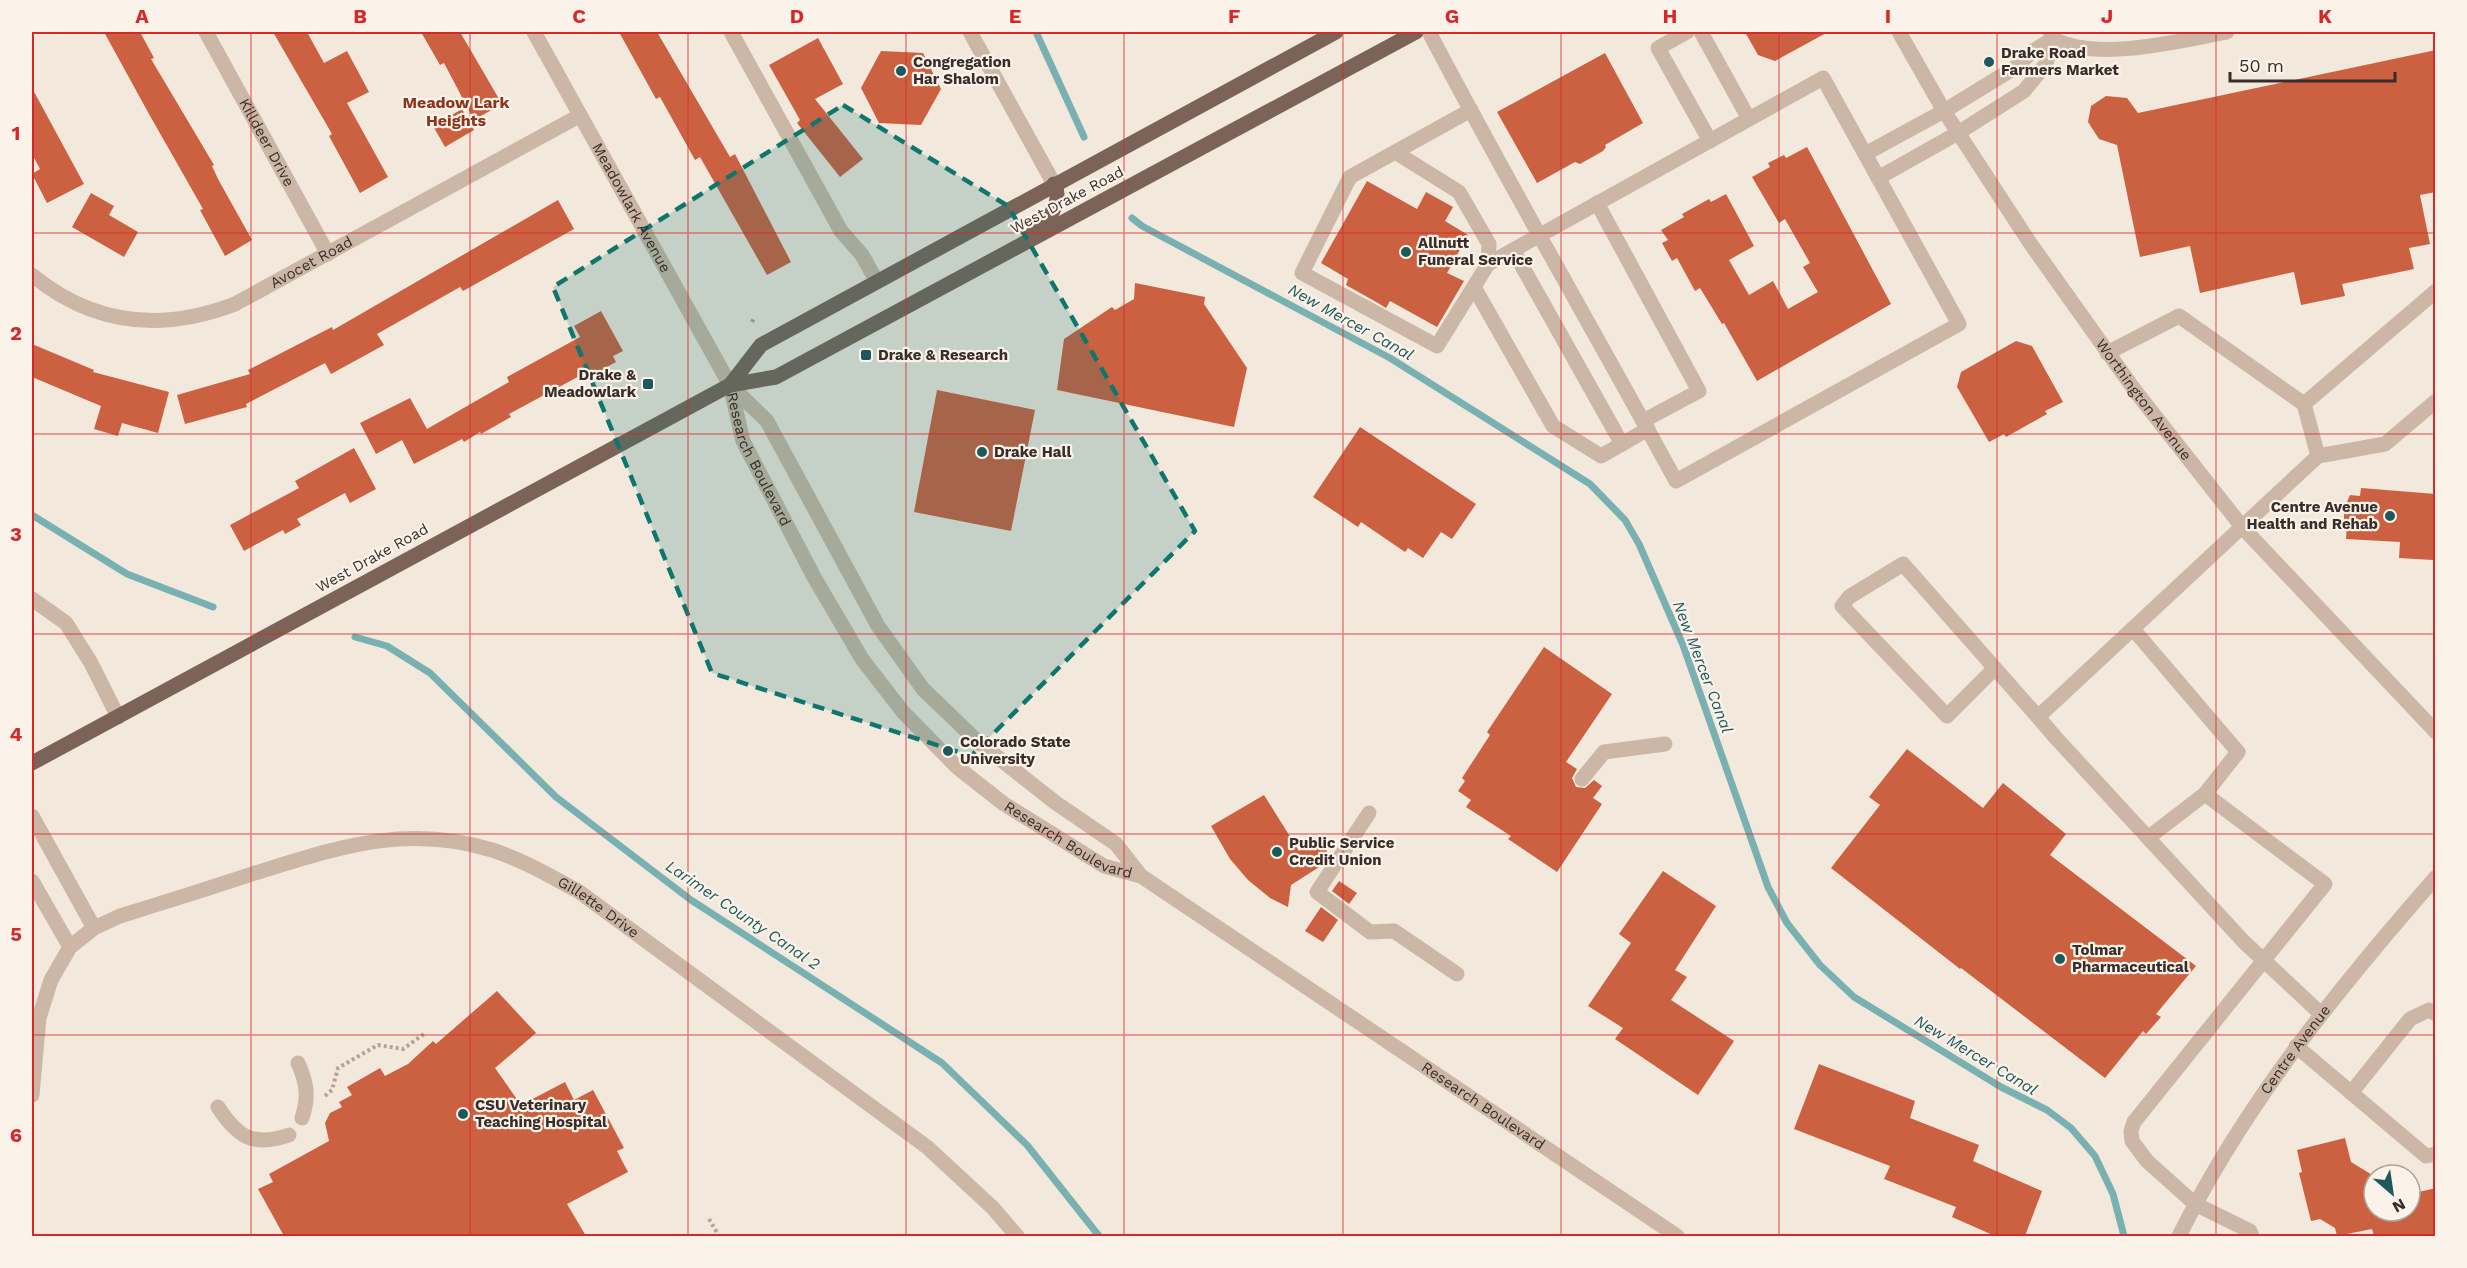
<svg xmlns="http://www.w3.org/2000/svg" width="2467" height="1268" viewBox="0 0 2467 1268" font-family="'Work Sans',sans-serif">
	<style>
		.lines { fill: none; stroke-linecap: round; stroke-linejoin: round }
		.stream { stroke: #79b1b2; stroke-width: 7 }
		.building { fill: #cc6141 }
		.path { stroke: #b8a191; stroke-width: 4; stroke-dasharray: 3 3; stroke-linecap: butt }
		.minor { stroke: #ccb7a7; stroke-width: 15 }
		.major { stroke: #7b6358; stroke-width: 15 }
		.marked { fill: #0f766e; fill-opacity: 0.2; stroke: #0f766e; stroke-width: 4.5; stroke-dasharray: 12 8; stroke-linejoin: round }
		.grid { fill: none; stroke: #d62828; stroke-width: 1.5; stroke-opacity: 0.55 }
		.poi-dot { fill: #1b595c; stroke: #fbf2e9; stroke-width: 2 }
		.labels { text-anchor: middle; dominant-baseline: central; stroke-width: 4.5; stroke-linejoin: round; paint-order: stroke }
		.poi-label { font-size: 15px; font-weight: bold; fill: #382d28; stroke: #fbf2e9; text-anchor: start }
		.street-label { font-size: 15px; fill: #382d28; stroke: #fbf2e9 }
		.neighbourhood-label { font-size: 16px; font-weight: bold; fill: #8c351d; stroke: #fbf2e9 }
		.water-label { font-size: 16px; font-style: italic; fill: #1b595c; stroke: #fbf2e9 }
		.neatline { fill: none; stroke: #d62828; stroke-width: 2 }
		.grid-label { font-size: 20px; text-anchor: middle; font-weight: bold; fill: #d62828 }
	</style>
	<rect width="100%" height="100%" fill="#f3e8dc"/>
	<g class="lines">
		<g class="stream">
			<path d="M 1036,32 L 1084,137"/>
			<path d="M 1132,218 L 1142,226 L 1390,358 L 1590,484 L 1625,520 L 1639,544 L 1683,645 L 1768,887 L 1787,923 L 1820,965 L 1854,997 L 2001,1087 L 2047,1110 L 2071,1128 L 2095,1156 L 2113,1194 L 2124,1236"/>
			<path d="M 32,515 L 127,574 L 213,607"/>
			<path d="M 355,637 L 387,646 L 430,673 L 556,797 L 691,900 L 942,1063 L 1027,1145 L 1099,1236"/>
		</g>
	</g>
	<g class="building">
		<path d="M 104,32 L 140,32 L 154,58 L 151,59 L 214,165 L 212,166 L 218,179 L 252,240 L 225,256 L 200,210 L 203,209 L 149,114 Z"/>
		<path d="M 273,32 L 307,32 L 324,63 L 347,51 L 369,92 L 347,103 L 388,177 L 360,193 L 329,136 L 332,134 Z"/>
		<path d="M 421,32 L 460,32 L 502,104 L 474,120 L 444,63 L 440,65 Z"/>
		<path d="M 619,32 L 657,32 L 730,157 L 735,154 L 791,262 L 767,275 L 700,157 L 695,160 L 660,97 L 656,99 Z"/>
		<path d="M 1745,32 L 1828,32 L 1775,61 L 1758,55 Z"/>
		<path d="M 818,38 L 843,84 L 815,99 L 863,159 L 840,177 L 797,123 L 800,120 L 769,65 Z"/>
		<path d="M 2436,50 L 2436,192 L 2420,195 L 2430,244 L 2409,248 L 2414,269 L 2342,284 L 2345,296 L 2301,305 L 2294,272 L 2200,293 L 2190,246 L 2140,257 L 2117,145 L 2099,139 L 2088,122 L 2091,106 L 2106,96 L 2127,98 L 2138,113 Z"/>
		<path d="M 881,51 L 923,53 L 941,89 L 921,125 L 879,123 L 861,88 Z"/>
		<path d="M 1605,53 L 1643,123 L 1605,145 L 1606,147 L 1603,151 L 1580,164 L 1575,162 L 1537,183 L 1497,112 Z"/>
		<path d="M 32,88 L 84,184 L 47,203 L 32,174 L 40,169 L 32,154 Z"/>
		<path d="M 462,109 L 474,130 L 445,147 L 433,126 Z"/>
		<path d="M 1807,147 L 1891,304 L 1757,381 L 1724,323 L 1722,324 L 1700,288 L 1695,291 L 1677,258 L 1672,261 L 1662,243 L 1668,240 L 1661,230 L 1684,217 L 1682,214 L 1709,199 L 1711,202 L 1726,194 L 1754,246 L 1729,260 L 1749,295 L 1773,281 L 1788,309 L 1818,292 L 1803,267 L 1810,263 L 1785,219 L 1779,223 L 1752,177 L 1770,167 L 1768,163 L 1784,155 L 1786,158 Z"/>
		<path d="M 1367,181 L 1417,209 L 1426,192 L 1453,207 L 1445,221 L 1468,235 L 1447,273 L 1464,281 L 1437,327 L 1390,301 L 1386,308 L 1378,303 L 1346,285 L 1348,279 L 1321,263 Z"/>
		<path d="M 91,193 L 114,206 L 109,215 L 138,232 L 124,257 L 72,227 Z"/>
		<path d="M 558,200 L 574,229 L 463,291 L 460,287 L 377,334 L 384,345 L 331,374 L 325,363 L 246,404 L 247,407 L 185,424 L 177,395 L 250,374 L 248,370 L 332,327 L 333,330 Z"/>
		<path d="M 1135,283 L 1205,297 L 1204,304 L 1247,368 L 1234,427 L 1057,390 L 1064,339 L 1112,307 L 1115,310 L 1134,299 Z"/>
		<path d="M 601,311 L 623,351 L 613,356 L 616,362 L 587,378 L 585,373 L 509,414 L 511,417 L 481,434 L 480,432 L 464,442 L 462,439 L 414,464 L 402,440 L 376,454 L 360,423 L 410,398 L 427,429 L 509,382 L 507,377 L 580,337 L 574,326 Z"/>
		<path d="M 2016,341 L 2032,346 L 2063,402 L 2045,411 L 2047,414 L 2006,437 L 2004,434 L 1989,442 L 1957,387 L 1961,372 Z"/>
		<path d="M 32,344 L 94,370 L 93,372 L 169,392 L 158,433 L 122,423 L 118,436 L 94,429 L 101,406 L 32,377 Z"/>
		<path d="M 937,390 L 1035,410 L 1011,531 L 914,512 Z"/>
		<path d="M 1360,427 L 1476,504 L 1452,539 L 1441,532 L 1423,558 L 1408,548 L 1405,552 L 1361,522 L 1358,527 L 1313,497 Z"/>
		<path d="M 354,448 L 376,489 L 350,503 L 345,493 L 297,519 L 301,525 L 285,534 L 283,530 L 244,551 L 230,525 L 299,488 L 295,481 Z"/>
		<path d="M 2361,488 L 2436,494 L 2436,552 L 2433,552 L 2433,560 L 2399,558 L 2400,542 L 2346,539 L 2347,523 L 2344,523 L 2344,509 L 2350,495 L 2360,496 Z"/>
		<path d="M 1544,647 L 1612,694 L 1566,762 L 1577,769 L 1572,778 L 1576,787 L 1585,788 L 1594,780 L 1602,786 L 1593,798 L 1602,804 L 1557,872 L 1508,839 L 1511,836 L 1466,807 L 1471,800 L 1458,791 L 1465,781 L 1462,778 L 1490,735 L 1487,732 Z"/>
		<path d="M 1907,749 L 1983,808 L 2003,783 L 2066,834 L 2050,855 L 2196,966 L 2156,1014 L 2161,1017 L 2146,1034 L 2143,1031 L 2105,1078 L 1961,968 L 1960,969 L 1831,868 L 1880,805 L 1869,797 Z"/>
		<path d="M 1264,795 L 1299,851 L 1321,838 L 1327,851 L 1324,864 L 1291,885 L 1288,907 L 1270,898 L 1248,880 L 1230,859 L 1211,826 Z"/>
		<path d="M 1663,871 L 1716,906 L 1675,970 L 1687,977 L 1671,1000 L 1734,1041 L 1698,1095 L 1615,1039 L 1623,1028 L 1588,1006 L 1631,943 L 1619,934 Z"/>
		<path d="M 1339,881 L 1357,893 L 1349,904 L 1332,891 Z"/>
		<path d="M 1321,907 L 1338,920 L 1323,942 L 1305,931 Z"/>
		<path d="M 497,991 L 536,1033 L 495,1068 L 521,1105 L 565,1082 L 574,1100 L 593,1090 L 624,1148 L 617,1151 L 628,1172 L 567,1204 L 586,1236 L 284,1236 L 258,1189 L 273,1182 L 269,1174 L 329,1141 L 325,1123 L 330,1113 L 342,1107 L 339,1102 L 352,1095 L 347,1087 L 380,1068 L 385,1076 L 408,1064 L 433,1041 L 436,1044 Z"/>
		<path d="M 1819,1064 L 1915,1101 L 1910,1118 L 1979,1145 L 1973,1161 L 2042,1191 L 2025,1236 L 1995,1236 L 1952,1217 L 1956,1207 L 1884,1179 L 1890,1166 L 1794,1129 Z"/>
		<path d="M 2345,1138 L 2351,1162 L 2374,1176 L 2374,1211 L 2410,1211 L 2410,1194 L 2436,1188 L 2436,1236 L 2374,1236 L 2372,1229 L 2337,1236 L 2335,1228 L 2320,1219 L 2311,1221 L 2299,1173 L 2302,1172 L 2297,1150 Z"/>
	</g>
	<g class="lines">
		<g class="path">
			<path d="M 752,322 L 754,318"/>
			<path d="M 325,1096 L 332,1090 L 338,1068 L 378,1045 L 403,1049 L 424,1034"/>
			<path d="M 709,1219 L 719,1236"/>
		</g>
		<g class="minor">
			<path id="s1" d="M 206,32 L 328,254"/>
			<path id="s2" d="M 534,32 L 730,385 L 767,421 L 878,626 L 923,689 L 977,741 L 1056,803 L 1116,844 L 1141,876"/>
			<path d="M 731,32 L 841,231 L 862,255 L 876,280"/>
			<path d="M 970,32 L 1054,184"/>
			<path d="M 1429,32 C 1508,183 1594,331 1676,481 L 1959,324 L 1823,78 L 1488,264 L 1437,346 L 1302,273 L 1350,177 L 1471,110"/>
			<path d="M 1687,32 L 1658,48 L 1710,141"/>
			<path d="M 1701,32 L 1749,119"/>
			<path id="s3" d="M 1899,32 L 1944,111 L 2030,243 L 2136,392 L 2243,528 L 2436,732"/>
			<path d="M 2053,39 C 2098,62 2179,41 2227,32"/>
			<path d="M 1395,152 L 1459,192 L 1489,244 L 1488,264"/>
			<path d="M 1865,154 L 1944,111 L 2016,67 L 2033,51 L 2053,39"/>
			<path d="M 1878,178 L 1958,133 L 2024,91 L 2046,64 L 2053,39 L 2050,32"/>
			<path d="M 1597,203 L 1699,391 L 1643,421"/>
			<path id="s4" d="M 32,275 C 93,325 162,332 235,304 L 579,116"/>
			<path d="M 1474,287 L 1553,426 L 1601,456 L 1622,444 L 1513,250"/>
			<path d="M 2107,353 L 2179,316 L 2304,404"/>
			<path id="s5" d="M 730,385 L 743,441 L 814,577 L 862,659 L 903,712 L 957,767 L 1004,804 L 1104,866 L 1141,876 L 1677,1236"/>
			<path d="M 1622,444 L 1648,429"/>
			<path d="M 2318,456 L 2304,404 L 2436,291"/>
			<path d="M 32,599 L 66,623 L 91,663 L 118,717"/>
			<path d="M 2133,629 L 2238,752 L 2205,794"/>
			<path d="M 1995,668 L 1947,716 L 1842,606 L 1849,597 L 1903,564 L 2038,717 L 2056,738 L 2244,942 L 2320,1013"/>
			<path d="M 2038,717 L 2318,456 L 2385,444 L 2436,401"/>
			<path d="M 1582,779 L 1604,752 L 1665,744"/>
			<path d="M 1369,813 L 1317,892 L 1370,932 L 1394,931 L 1457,974"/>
			<path d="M 32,816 L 94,928"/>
			<path d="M 2149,837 L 2205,794 L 2325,884 L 2134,1122 L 2131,1131 L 2132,1141 L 2147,1161 L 2195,1204 L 2250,1231 L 2252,1236"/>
			<path d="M 32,881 L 70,947"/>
			<path d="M 2296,1046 L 2426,1156 L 2436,1154"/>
			<path d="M 298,1063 C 307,1083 309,1097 302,1118"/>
			<path d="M 2351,1093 L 2410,1019 L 2429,1010 L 2436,1014"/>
			<path id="s6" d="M 32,1095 L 39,1018 L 51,980 L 70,947 L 94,928 L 120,916 C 165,902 210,888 255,873 C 337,848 405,823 492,850 C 523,860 550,876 578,891 L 927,1147 L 993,1208 L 1017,1236"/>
			<path d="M 218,1107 C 238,1138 254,1147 289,1135"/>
			<path id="s7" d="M 2179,1236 C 2245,1103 2338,989 2436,877"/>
		</g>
		<g class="major">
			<path d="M 1032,234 C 1047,222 1064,203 1054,184"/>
			<path d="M 730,385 L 761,345 L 1336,32"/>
			<path d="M 32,763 L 730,385 L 776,377 L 1416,32"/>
		</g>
	</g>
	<path class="marked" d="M 843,105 L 1008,206 L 1195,531 L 971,756 L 712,673 L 553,287 Z"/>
	<path class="grid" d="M 251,32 L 251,1236M 470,32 L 470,1236M 688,32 L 688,1236M 906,32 L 906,1236M 1124,32 L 1124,1236M 1343,32 L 1343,1236M 1561,32 L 1561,1236M 1779,32 L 1779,1236M 1997,32 L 1997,1236M 2216,32 L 2216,1236M 32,233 L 2436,233M 32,434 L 2436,434M 32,634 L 2436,634M 32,834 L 2436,834M 32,1035 L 2436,1035"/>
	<g class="poi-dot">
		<circle cx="1989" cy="62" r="6"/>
		<circle cx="901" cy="71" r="6"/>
		<circle cx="1406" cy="252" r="6"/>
		<rect x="860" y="349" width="12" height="12" rx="3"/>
		<rect x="642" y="378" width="12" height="12" rx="3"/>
		<circle cx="982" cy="452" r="6"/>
		<circle cx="2390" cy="516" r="6"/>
		<circle cx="948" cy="751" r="6"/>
		<circle cx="1277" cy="852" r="6"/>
		<circle cx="2060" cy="959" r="6"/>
		<circle cx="463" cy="1114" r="6"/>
	</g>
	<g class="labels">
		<g class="poi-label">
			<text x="2001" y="53">Drake Road<tspan x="2001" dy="17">Farmers Market</tspan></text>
			<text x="913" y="62">Congregation<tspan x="913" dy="17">Har Shalom</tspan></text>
			<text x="1418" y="243">Allnutt<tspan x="1418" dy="17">Funeral Service</tspan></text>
			<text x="878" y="355">Drake &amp; Research</text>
			<text x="636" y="375" text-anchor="end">Drake &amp;<tspan x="636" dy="17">Meadowlark</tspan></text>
			<text x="994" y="452">Drake Hall</text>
			<text x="2378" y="507" text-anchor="end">Centre Avenue<tspan x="2378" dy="17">Health and Rehab</tspan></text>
			<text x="960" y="742">Colorado State<tspan x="960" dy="17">University</tspan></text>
			<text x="1289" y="843">Public Service<tspan x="1289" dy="17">Credit Union</tspan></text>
			<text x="2072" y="950">Tolmar<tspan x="2072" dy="17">Pharmaceutical</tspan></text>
			<text x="475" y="1105">CSU Veterinary<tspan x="475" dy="17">Teaching Hospital</tspan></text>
		</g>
		<g class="street-label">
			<text stroke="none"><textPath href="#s1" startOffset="126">Killdeer Drive</textPath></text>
			<text transform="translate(1067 200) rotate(-28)">West Drake Road</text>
			<text stroke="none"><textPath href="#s2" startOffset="201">Meadowlark Avenue</textPath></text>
			<text stroke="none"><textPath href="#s4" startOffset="303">Avocet Road</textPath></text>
			<text stroke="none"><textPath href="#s3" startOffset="442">Worthington Avenue</textPath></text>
			<text stroke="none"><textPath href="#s5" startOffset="80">Research Boulevard</textPath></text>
			<text transform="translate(372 558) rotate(-29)">West Drake Road</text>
			<text stroke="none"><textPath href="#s5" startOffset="584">Research Boulevard</textPath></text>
			<text stroke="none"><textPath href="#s6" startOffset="720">Gillette Drive</textPath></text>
			<text stroke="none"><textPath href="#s7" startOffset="220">Centre Avenue</textPath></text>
			<text stroke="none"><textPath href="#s5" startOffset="1078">Research Boulevard</textPath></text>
		</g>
		<g class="neighbourhood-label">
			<text x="456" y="102">Meadow Lark<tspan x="456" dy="18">Heights</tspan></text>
		</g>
		<g class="water-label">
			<text transform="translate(1351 322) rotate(29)">New Mercer Canal</text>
			<text transform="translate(1703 667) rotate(69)">New Mercer Canal</text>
			<text transform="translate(743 915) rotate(34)">Larimer County Canal 2</text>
			<text transform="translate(1976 1055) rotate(31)">New Mercer Canal</text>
		</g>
	</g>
	<rect width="2467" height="1268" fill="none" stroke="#fbf2e9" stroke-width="66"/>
	<g transform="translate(2392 1193) rotate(151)"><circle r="28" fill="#fbf2e9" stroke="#ada39c" stroke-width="1.5"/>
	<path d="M0-4.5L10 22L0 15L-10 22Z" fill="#1b595c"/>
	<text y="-9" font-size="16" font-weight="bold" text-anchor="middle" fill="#382d28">N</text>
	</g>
	<path d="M2230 72v9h165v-9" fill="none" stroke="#382d28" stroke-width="3"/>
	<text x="2239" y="72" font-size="18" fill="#382d28" stroke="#fbf2e9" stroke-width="4.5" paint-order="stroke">50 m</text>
	<rect x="33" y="33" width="2401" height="1202" class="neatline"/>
	<g class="grid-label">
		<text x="142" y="23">A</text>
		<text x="360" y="23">B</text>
		<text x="579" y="23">C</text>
		<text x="797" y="23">D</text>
		<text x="1015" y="23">E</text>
		<text x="1234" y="23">F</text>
		<text x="1452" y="23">G</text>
		<text x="1670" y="23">H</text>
		<text x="1888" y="23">I</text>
		<text x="2107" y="23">J</text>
		<text x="2325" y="23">K</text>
		<text x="16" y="140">1</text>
		<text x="16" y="340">2</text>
		<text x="16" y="541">3</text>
		<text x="16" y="741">4</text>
		<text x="16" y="941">5</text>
		<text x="16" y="1142">6</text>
	</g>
</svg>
